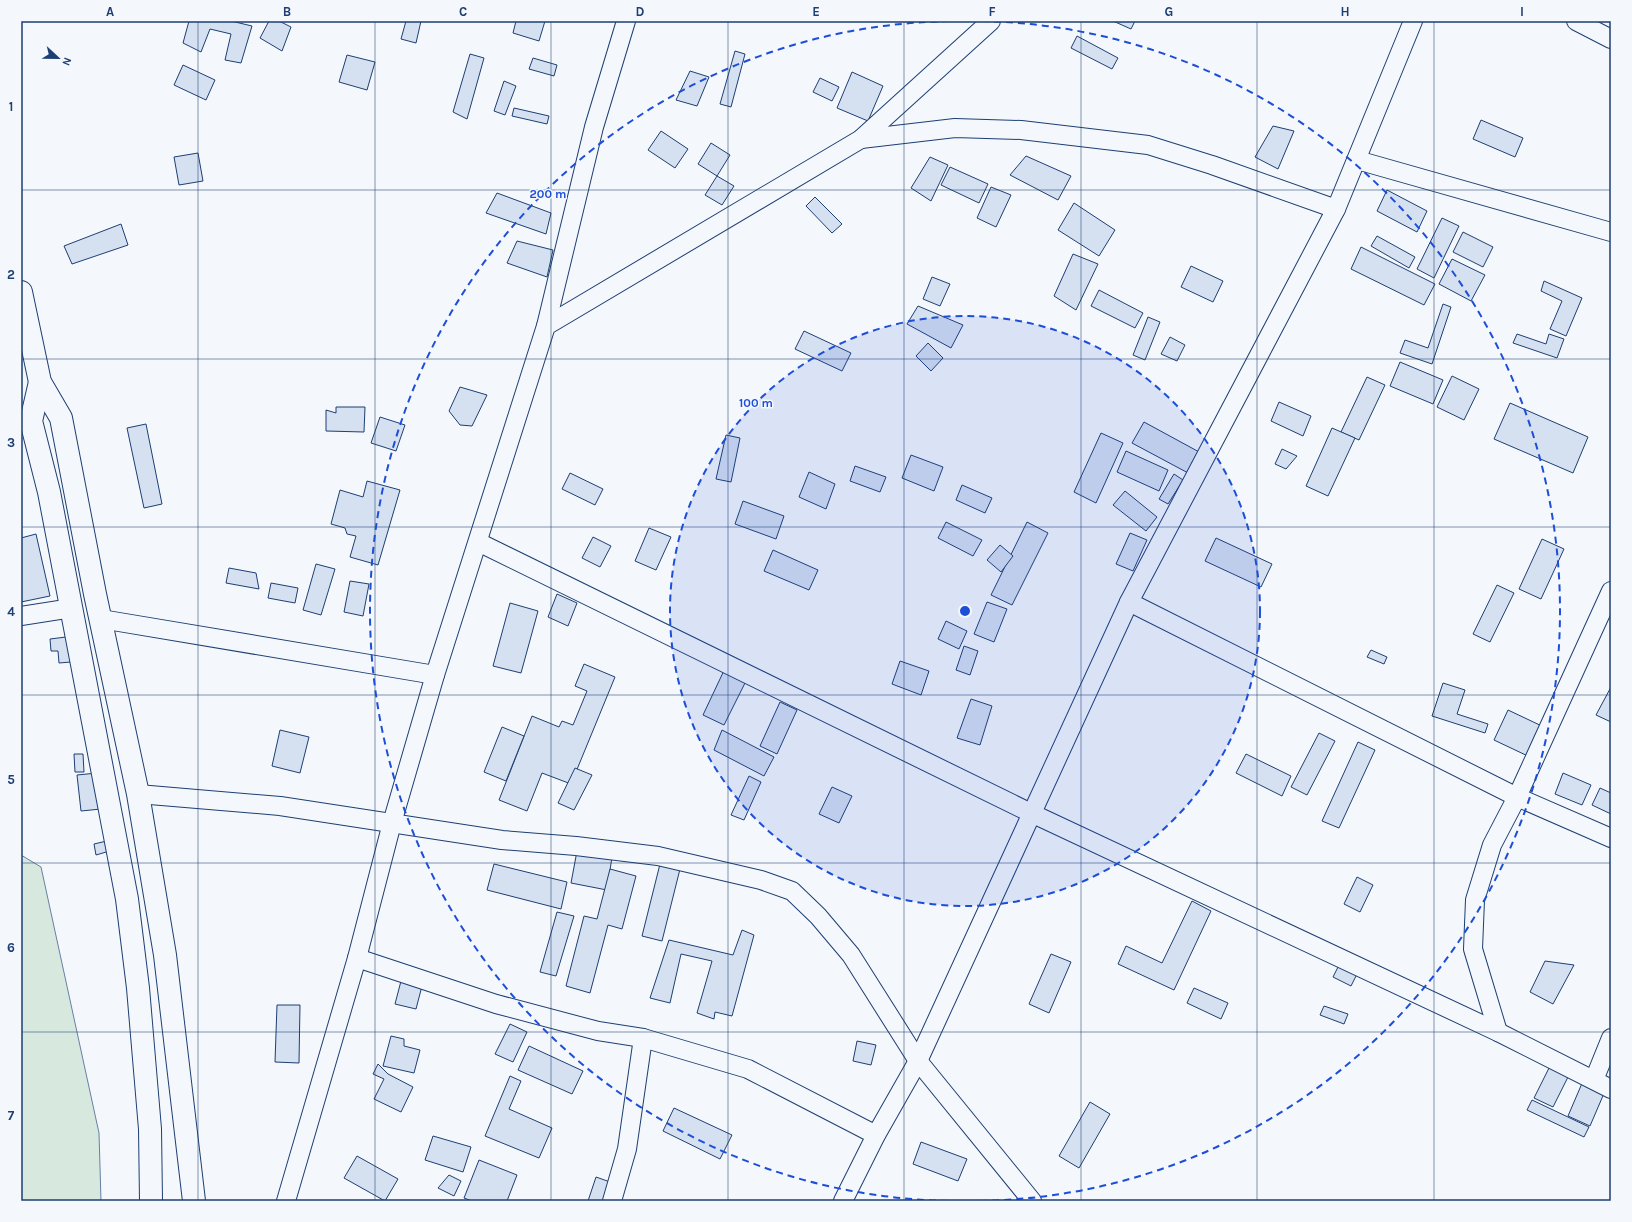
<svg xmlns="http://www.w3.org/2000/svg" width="1632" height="1222" viewBox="0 0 1632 1222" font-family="Karla,sans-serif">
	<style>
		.green { fill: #d7e8df; stroke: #687fa3 }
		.building { fill: #d5e0f0; stroke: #1d3f73 }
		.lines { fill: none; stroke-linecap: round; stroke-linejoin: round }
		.street-casing { stroke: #1d3f73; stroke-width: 20 }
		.primary-casing { stroke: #1d3f73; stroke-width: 24 }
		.street { stroke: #f4f7fb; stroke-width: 18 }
		.primary { stroke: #f4f7fb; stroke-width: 22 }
		.grid { fill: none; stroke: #1d3f73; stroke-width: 1; stroke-opacity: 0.55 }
		.ring { fill: none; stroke: #1d4ed8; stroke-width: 2; stroke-dasharray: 7 5 }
		.centre { fill: #1d4ed8; stroke: #f4f7fb; stroke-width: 2 }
		.ring-label { font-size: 12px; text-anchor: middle; font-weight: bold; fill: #1d4ed8; stroke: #f4f7fb; stroke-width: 3; stroke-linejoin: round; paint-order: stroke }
		.neatline { fill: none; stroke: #1d3f73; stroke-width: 1.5 }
		.grid-label { font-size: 13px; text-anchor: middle; font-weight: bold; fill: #1d3f73 }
	</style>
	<rect width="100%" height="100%" fill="#f4f7fb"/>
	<path class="green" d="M 21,855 L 41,867 L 99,1133 L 101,1201 L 21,1201 Z"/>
	<g class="building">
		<path d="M 189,21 L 231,21 L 252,26 L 241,63 L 225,60 L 231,34 L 210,29 L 201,52 L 183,43 Z"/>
		<path d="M 269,21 L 279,21 L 291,27 L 282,51 L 260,38 Z"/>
		<path d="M 406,21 L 421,21 L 416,43 L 401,39 Z"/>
		<path d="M 516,21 L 545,21 L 539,41 L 513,33 Z"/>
		<path d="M 1113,21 L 1135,21 L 1131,29 Z"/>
		<path d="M 1077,36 L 1118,58 L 1112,69 L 1071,48 Z"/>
		<path d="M 735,51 L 745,54 L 731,107 L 720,104 Z"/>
		<path d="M 470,54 L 484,58 L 467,119 L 453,112 Z"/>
		<path d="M 347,55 L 375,62 L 367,90 L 339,82 Z"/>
		<path d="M 533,58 L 557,65 L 554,76 L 529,69 Z"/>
		<path d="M 183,65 L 215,80 L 206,100 L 174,85 Z"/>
		<path d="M 690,71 L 709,77 L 697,106 L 676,100 Z"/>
		<path d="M 852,72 L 883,86 L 868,121 L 837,108 Z"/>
		<path d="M 820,78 L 839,87 L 832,101 L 813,92 Z"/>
		<path d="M 504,81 L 516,86 L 505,115 L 494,111 Z"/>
		<path d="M 514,108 L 549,116 L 547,124 L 512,116 Z"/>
		<path d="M 1481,120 L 1523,138 L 1515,157 L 1473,139 Z"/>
		<path d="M 1273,126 L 1294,131 L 1278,169 L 1255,157 Z"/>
		<path d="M 661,131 L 688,149 L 675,168 L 648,150 Z"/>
		<path d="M 711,143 L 730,155 L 717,176 L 698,164 Z"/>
		<path d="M 198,153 L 203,181 L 179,185 L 174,157 Z"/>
		<path d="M 1026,156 L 1071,176 L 1058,200 L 1010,175 Z"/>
		<path d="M 930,157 L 948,165 L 931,201 L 911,188 Z"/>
		<path d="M 950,167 L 988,184 L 979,203 L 941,185 Z"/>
		<path d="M 717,176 L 734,186 L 722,205 L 705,195 Z"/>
		<path d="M 991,187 L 1011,195 L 996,227 L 977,218 Z"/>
		<path d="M 1387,190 L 1427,211 L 1417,232 L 1377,211 Z"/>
		<path d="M 497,193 L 551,213 L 546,234 L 486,213 Z"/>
		<path d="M 815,197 L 842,224 L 832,233 L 806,206 Z"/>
		<path d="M 1074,203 L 1115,230 L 1099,256 L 1058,230 Z"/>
		<path d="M 1442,218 L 1459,226 L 1434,278 L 1417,269 Z"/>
		<path d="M 121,224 L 128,245 L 72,264 L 64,246 Z"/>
		<path d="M 1463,232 L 1493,247 L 1483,267 L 1453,252 Z"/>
		<path d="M 1377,236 L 1415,257 L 1409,268 L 1371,246 Z"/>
		<path d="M 517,241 L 553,250 L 547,277 L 507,263 Z"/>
		<path d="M 1361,247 L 1435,284 L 1424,305 L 1351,269 Z"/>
		<path d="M 1073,254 L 1098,264 L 1076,310 L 1054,296 Z"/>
		<path d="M 1452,259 L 1485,275 L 1471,301 L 1439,284 Z"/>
		<path d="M 1191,266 L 1223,281 L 1213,302 L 1181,287 Z"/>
		<path d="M 932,277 L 950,284 L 940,306 L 923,299 Z"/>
		<path d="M 1544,281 L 1582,298 L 1566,336 L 1550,329 L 1562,301 L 1541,291 Z"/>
		<path d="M 1099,290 L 1143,313 L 1135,328 L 1091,306 Z"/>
		<path d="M 1443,304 L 1451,307 L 1432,364 L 1400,353 L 1405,340 L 1428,348 Z"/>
		<path d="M 918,306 L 963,325 L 951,348 L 907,324 Z"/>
		<path d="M 1148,317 L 1160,322 L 1145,360 L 1133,355 Z"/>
		<path d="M 804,331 L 851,353 L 842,371 L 795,349 Z"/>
		<path d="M 1517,334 L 1546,344 L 1549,334 L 1564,339 L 1557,358 L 1513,343 Z"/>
		<path d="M 1170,337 L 1185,345 L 1177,361 L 1161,354 Z"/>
		<path d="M 928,343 L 943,358 L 931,371 L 916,356 Z"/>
		<path d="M 1400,362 L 1443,380 L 1433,404 L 1390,386 Z"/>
		<path d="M 1452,376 L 1479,389 L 1464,420 L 1437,407 Z"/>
		<path d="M 1367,377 L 1385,385 L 1359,440 L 1341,432 Z"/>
		<path d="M 460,387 L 487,395 L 472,426 L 460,425 L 449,411 Z"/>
		<path d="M 1279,402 L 1311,416 L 1303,436 L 1271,421 Z"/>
		<path d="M 1510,403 L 1588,437 L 1573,473 L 1494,439 Z"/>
		<path d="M 336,407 L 365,407 L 364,432 L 326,431 L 326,410 L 336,413 Z"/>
		<path d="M 380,417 L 405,425 L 396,451 L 371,443 Z"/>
		<path d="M 1144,422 L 1201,453 L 1190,474 L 1132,443 Z"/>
		<path d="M 146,424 L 162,504 L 144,508 L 127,428 Z"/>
		<path d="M 1332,428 L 1355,438 L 1328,496 L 1306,486 Z"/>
		<path d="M 1101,433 L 1123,443 L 1096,503 L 1074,492 Z"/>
		<path d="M 726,435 L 740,438 L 731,482 L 716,479 Z"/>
		<path d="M 1282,449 L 1297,456 L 1286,469 L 1275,464 Z"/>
		<path d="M 1126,451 L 1168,470 L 1159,491 L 1117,472 Z"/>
		<path d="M 911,455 L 943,467 L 934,491 L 902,478 Z"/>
		<path d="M 855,466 L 886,477 L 880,492 L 850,481 Z"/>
		<path d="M 809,472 L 835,484 L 826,509 L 799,497 Z"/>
		<path d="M 570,473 L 603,489 L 595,505 L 562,489 Z"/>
		<path d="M 1174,474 L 1183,480 L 1168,504 L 1159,499 Z"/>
		<path d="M 367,481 L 400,490 L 378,565 L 350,557 L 356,536 L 347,534 L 345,528 L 331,524 L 340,490 L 363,497 Z"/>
		<path d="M 962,485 L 992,498 L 985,513 L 956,500 Z"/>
		<path d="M 1125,491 L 1157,517 L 1146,531 L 1113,505 Z"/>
		<path d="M 743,501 L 784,516 L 776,539 L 735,524 Z"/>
		<path d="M 946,522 L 982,540 L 973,556 L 938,538 Z"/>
		<path d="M 1027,522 L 1048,533 L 1012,605 L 991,595 Z"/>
		<path d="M 649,528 L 671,537 L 656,570 L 635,561 Z"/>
		<path d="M 1130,533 L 1147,540 L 1133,571 L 1116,564 Z"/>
		<path d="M 36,534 L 50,596 L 21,602 L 21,538 Z"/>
		<path d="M 593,537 L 611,546 L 600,567 L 582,558 Z"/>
		<path d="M 1216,538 L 1272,564 L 1261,587 L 1205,561 Z"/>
		<path d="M 1542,539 L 1564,549 L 1541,599 L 1519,589 Z"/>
		<path d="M 1000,545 L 1013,556 L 1001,572 L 987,560 Z"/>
		<path d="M 773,550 L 818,570 L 809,590 L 764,571 Z"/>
		<path d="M 316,564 L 335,569 L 321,615 L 303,610 Z"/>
		<path d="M 229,568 L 256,573 L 259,589 L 226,583 Z"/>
		<path d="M 350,581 L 369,584 L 363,616 L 344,612 Z"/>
		<path d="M 271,583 L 298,588 L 295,603 L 268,598 Z"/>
		<path d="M 1497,585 L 1514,593 L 1490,642 L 1473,634 Z"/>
		<path d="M 557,594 L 577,603 L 568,626 L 548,617 Z"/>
		<path d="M 987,602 L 1007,609 L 994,642 L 974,634 Z"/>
		<path d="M 510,603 L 538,611 L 521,673 L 493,666 Z"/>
		<path d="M 946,621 L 967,631 L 959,649 L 938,639 Z"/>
		<path d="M 74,636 L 71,662 L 59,663 L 58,651 L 51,651 L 50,639 Z"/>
		<path d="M 964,646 L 978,651 L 970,675 L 956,670 Z"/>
		<path d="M 1371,650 L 1387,657 L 1384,664 L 1367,657 Z"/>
		<path d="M 900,661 L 929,671 L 921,695 L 892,684 Z"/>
		<path d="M 728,662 L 750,673 L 724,725 L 703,715 Z"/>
		<path d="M 584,664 L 615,677 L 571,784 L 542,773 L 527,811 L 499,800 L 532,716 L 559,727 L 562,721 L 573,725 L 587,691 L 575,686 Z"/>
		<path d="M 1443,683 L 1465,690 L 1457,714 L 1488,724 L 1485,733 L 1432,716 Z"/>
		<path d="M 1611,687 L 1611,722 L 1596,715 Z"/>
		<path d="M 971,699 L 992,706 L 980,745 L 957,738 Z"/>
		<path d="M 780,702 L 797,710 L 777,754 L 760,746 Z"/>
		<path d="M 1508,710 L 1546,728 L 1532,758 L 1494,740 Z"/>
		<path d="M 502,727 L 524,736 L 506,781 L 484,772 Z"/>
		<path d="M 280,730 L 309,737 L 300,773 L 272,766 Z"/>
		<path d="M 722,730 L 774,757 L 764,776 L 714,750 Z"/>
		<path d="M 1319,733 L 1335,741 L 1307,795 L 1291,787 Z"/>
		<path d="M 1358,742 L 1375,750 L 1339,828 L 1322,821 Z"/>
		<path d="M 74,754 L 83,754 L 84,772 L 75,772 Z"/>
		<path d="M 1246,754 L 1291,776 L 1282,796 L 1236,773 Z"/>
		<path d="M 575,768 L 592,775 L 574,810 L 558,803 Z"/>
		<path d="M 97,773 L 101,809 L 81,811 L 77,775 Z"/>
		<path d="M 1563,773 L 1591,785 L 1582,805 L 1555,794 Z"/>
		<path d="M 749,776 L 761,782 L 744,820 L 731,815 Z"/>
		<path d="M 832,787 L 852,796 L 839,823 L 819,814 Z"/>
		<path d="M 1600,788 L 1611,793 L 1611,814 L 1592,805 Z"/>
		<path d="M 111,840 L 113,850 L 96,855 L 94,844 Z"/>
		<path d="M 577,851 L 612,857 L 607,890 L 571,883 Z"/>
		<path d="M 494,864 L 567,882 L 561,909 L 487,890 Z"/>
		<path d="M 660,864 L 680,869 L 662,941 L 642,936 Z"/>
		<path d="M 610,869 L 636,876 L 622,929 L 608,925 L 590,993 L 566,986 L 584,916 L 597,919 Z"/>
		<path d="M 1357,877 L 1373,885 L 1360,912 L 1344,904 Z"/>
		<path d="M 1192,901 L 1211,911 L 1174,990 L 1118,964 L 1126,946 L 1162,963 Z"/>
		<path d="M 557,912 L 574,916 L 556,976 L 540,972 Z"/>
		<path d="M 742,930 L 754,935 L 732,1016 L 715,1012 L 714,1019 L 697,1013 L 712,961 L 681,954 L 670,1003 L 650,998 L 669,940 L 733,955 Z"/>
		<path d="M 1051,954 L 1071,962 L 1049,1013 L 1029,1004 Z"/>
		<path d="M 1545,961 L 1574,965 L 1553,1004 L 1530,992 Z"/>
		<path d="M 1339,965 L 1357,974 L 1351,986 L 1333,977 Z"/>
		<path d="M 401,981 L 422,986 L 416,1009 L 395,1004 Z"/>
		<path d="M 1194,988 L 1228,1003 L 1221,1019 L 1187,1003 Z"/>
		<path d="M 277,1005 L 300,1005 L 299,1063 L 275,1062 Z"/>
		<path d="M 1324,1006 L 1348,1014 L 1344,1024 L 1320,1015 Z"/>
		<path d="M 510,1024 L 527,1032 L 513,1062 L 495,1054 Z"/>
		<path d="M 391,1036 L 404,1039 L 404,1046 L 420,1050 L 414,1073 L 383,1066 Z"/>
		<path d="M 857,1041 L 876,1045 L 871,1065 L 853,1061 Z"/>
		<path d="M 529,1046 L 583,1071 L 572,1094 L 518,1070 Z"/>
		<path d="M 378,1064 L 388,1074 L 413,1087 L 401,1112 L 374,1099 L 384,1079 L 373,1074 Z"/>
		<path d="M 1550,1066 L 1569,1075 L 1553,1107 L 1534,1098 Z"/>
		<path d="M 510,1076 L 521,1081 L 509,1109 L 552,1128 L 539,1158 L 485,1136 Z"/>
		<path d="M 1583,1081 L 1605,1091 L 1590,1126 L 1568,1116 Z"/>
		<path d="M 1532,1100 L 1589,1127 L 1584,1137 L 1527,1110 Z"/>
		<path d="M 1090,1102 L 1110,1114 L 1079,1168 L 1059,1156 Z"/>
		<path d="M 674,1108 L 732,1135 L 720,1159 L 663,1131 Z"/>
		<path d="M 433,1136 L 471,1147 L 463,1172 L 425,1160 Z"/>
		<path d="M 921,1142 L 967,1159 L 958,1181 L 913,1164 Z"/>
		<path d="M 357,1156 L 398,1179 L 385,1201 L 344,1178 Z"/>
		<path d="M 479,1160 L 517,1175 L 507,1201 L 472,1201 L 464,1198 Z"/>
		<path d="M 449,1175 L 461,1181 L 454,1196 L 438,1188 Z"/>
		<path d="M 596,1177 L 613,1183 L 607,1201 L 588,1201 Z"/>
	</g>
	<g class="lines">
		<g class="street-casing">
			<g id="street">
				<path d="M 1576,21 L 1611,39"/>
				<path d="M 861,139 L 955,128 L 1021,130 L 1148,145 L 1212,165 L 1336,209"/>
				<path d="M 1357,160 L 1611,232"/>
				<path d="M 546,326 L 594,127 L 626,21"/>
				<path d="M 478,542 L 1031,813 L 1498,1032 L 1611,1089"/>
				<path d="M 1129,602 L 1517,797 L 1611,838"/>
				<path d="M 21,616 L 72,608"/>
				<path d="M 101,619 L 435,675"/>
				<path d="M 138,794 L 280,806 L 502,840 L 576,846 L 658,856 L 761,880 L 792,891 L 818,916 L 851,955 L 918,1061 L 1032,1201"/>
				<path d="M 357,958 L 496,1004 L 598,1031 L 643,1038 L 748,1069 L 876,1135"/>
				<path d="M 1498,1032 L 1473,949 L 1475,900 L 1492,845 L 1517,797 L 1611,591"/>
				<path d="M 1594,1080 L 1611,1038"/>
				<path d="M 286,1201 L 357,958 L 392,823 L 435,675 L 546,326 L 861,139 L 991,21"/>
				<path d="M 612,1201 L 627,1149 L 643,1038"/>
				<path d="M 843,1201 L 876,1135 L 918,1061 L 1129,602 L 1336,209 L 1413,21"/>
			</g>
		</g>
		<g class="primary-casing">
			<g id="primary">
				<path d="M 21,292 L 40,382 L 61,418 L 95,594 L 138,794 L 165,955 L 194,1201"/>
				<path d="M 40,382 L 31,421 L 49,492 L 127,899 L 138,988 L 150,1129 L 151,1201"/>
			</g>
		</g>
		<use href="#street" class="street"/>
		<use href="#primary" class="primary"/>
	</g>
	<path class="grid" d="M 198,21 L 198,1201M 375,21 L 375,1201M 551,21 L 551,1201M 728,21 L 728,1201M 904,21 L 904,1201M 1081,21 L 1081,1201M 1257,21 L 1257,1201M 1434,21 L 1434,1201M 21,190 L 1611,190M 21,359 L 1611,359M 21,527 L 1611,527M 21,695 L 1611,695M 21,863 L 1611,863M 21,1032 L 1611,1032"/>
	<circle cx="965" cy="611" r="295" fill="#1d4ed8" fill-opacity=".12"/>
	<g class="ring">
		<circle cx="965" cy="611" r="295"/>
		<path d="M960 1201A590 590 0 0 1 960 21M970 21A590 590 0 0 1 970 1201"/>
	</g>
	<circle cx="965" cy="611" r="6" class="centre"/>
	<g class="ring-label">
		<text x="548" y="198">200 m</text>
		<text x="756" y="407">100 m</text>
	</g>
	<rect width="1632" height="1222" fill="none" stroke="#f4f7fb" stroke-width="44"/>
	<g transform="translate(58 58) rotate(112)" stroke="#f4f7fb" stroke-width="3" paint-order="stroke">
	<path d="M0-3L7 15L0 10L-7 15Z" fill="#1d3f73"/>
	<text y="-6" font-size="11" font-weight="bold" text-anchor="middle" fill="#1d3f73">N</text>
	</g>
	<rect x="22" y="22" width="1588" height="1178" class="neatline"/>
	<g class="grid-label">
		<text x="110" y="16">A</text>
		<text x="287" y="16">B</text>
		<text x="463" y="16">C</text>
		<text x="640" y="16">D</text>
		<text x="816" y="16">E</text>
		<text x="992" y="16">F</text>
		<text x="1169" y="16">G</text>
		<text x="1345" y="16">H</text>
		<text x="1522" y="16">I</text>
		<text x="11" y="111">1</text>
		<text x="11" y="279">2</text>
		<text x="11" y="447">3</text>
		<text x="11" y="616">4</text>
		<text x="11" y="784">5</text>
		<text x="11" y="952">6</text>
		<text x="11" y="1120">7</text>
	</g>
</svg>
